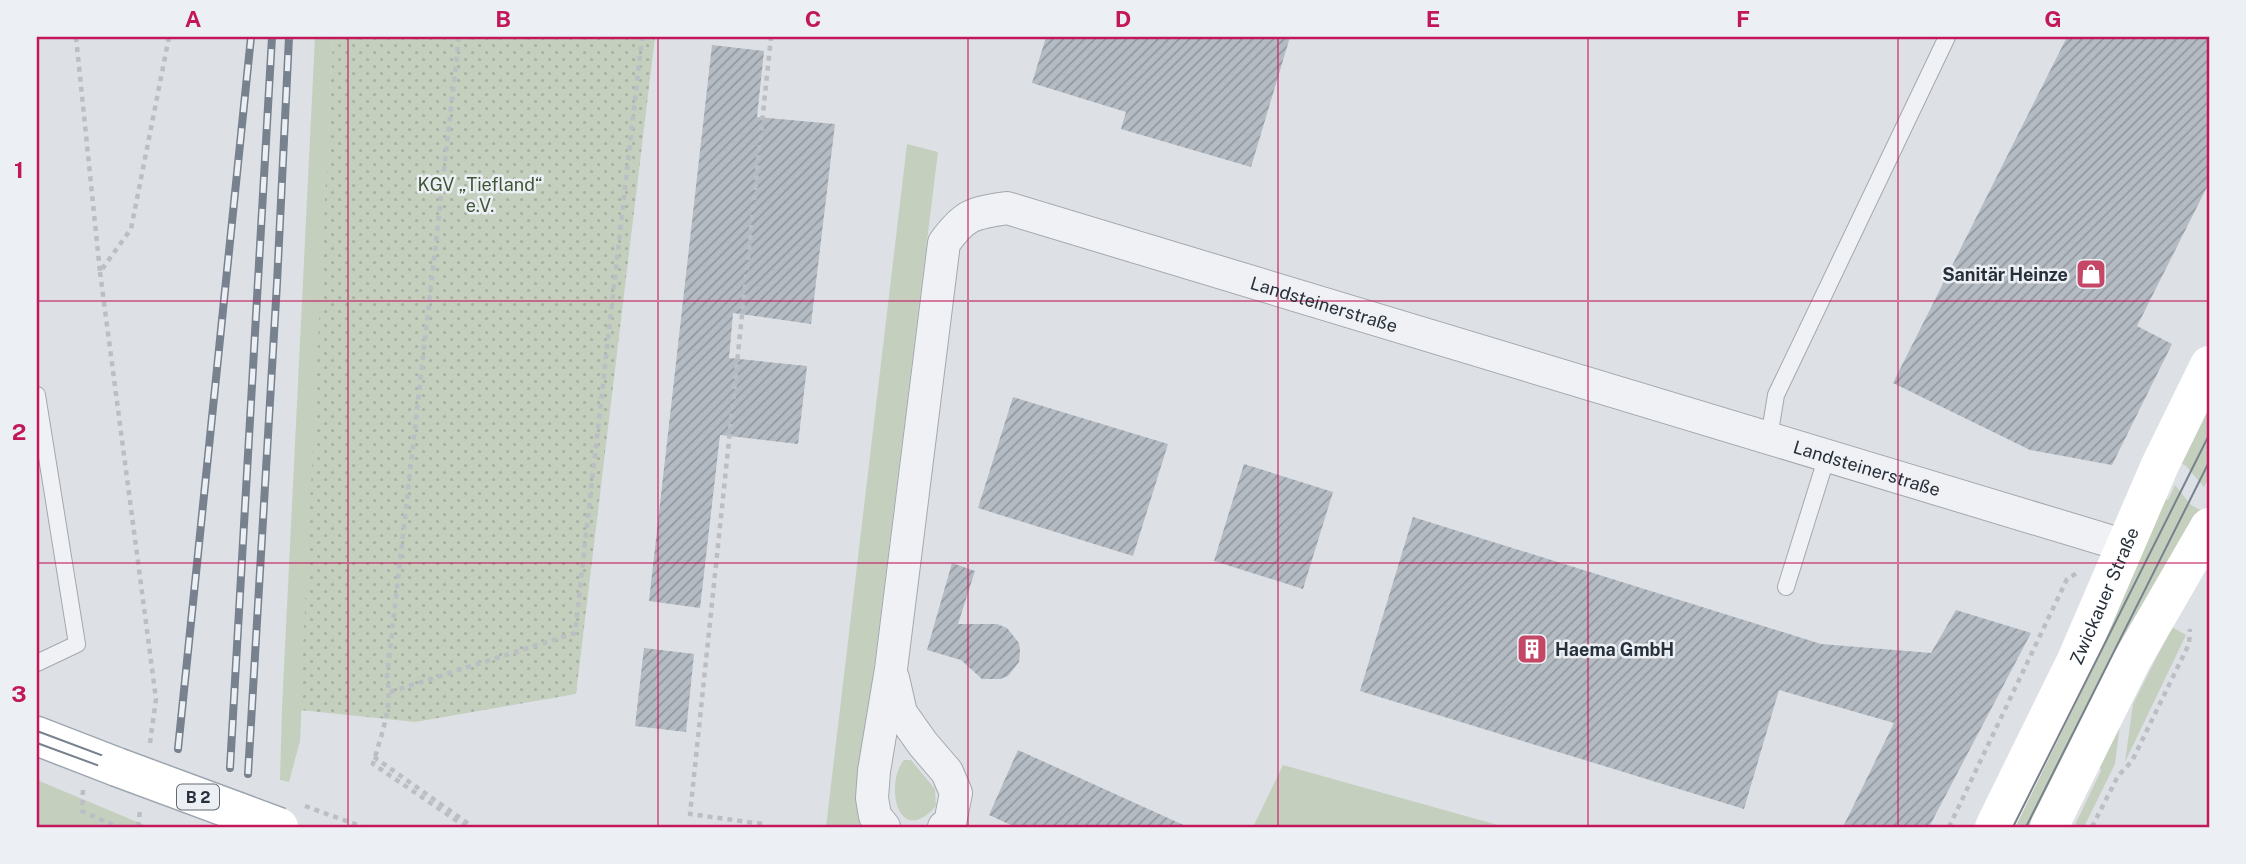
<svg xmlns="http://www.w3.org/2000/svg" width="2246" height="864" viewBox="0 0 2246 864" font-family="'Public Sans',sans-serif">
	<style>
		.grass { fill: #c4cfbe }
		.garden { fill: url(#garden-dots) }
		.building { fill: url(#building-hatch) }
		.lines { fill: none; stroke-linecap: round; stroke-linejoin: round }
		.lane-casing { stroke: #a3a8af; stroke-width: 18 }
		.street-casing { stroke: #a3a8af; stroke-width: 34 }
		.primary-casing { stroke: #9da6b0; stroke-width: 41 }
		.path { stroke: #bbbfc4; stroke-width: 4.5; stroke-dasharray: 5 5; stroke-linecap: butt }
		.lane { stroke: #eff1f4; stroke-width: 16 }
		.street { stroke: #eff1f4; stroke-width: 32 }
		.secondary { stroke: #fff; stroke-width: 38 }
		.primary { stroke: #fff; stroke-width: 38 }
		.tram { stroke: #77828e; stroke-width: 2 }
		.rail-casing { stroke: #77828e; stroke-width: 8 }
		.rail { stroke: #ecf0f4; stroke-width: 5; stroke-dasharray: 16; stroke-linecap: butt }
		.primary-bridge-casing { stroke: #9da6b0; stroke-width: 41; stroke-linecap: butt }
		.path-bridge { stroke: #bbbfc4; stroke-width: 4.5; stroke-dasharray: 5 5; stroke-linecap: butt }
		.primary-bridge { stroke: #fff; stroke-width: 38 }
		.grid { fill: none; stroke: #c2185b; stroke-width: 2; stroke-opacity: 0.55 }
		.labels { text-anchor: middle; dominant-baseline: central; stroke-width: 5; stroke-linejoin: round; paint-order: stroke }
		.shield { fill: #ecf0f4; stroke: #626a72; stroke-width: 2 }
		.shield-label { font-size: 16px; font-weight: bold; fill: #27303b }
		.park-label { font-size: 18px; fill: #3f5636; stroke: #ecf0f4 }
		.poi-label { font-size: 18px; font-weight: bold; fill: #27303b; stroke: #ecf0f4; text-anchor: end }
		.street-label { font-size: 18px; fill: #27303b; stroke: #ecf0f4 }
		.neatline { fill: none; stroke: #c2185b; stroke-width: 2.5 }
		.grid-label { font-size: 23px; text-anchor: middle; font-weight: bold; fill: #c2185b }
	</style>
	<defs>
		<pattern id="garden-dots" width="8" height="8" patternUnits="userSpaceOnUse" patternTransform="scale(1.75)"><rect width="8" height="8" fill="#c4cfbe"/><path d="M2 2h.1M6 6h.1" fill="none" stroke="#a8b2a4" stroke-width="1.8" stroke-linecap="round"/></pattern>
		<pattern id="building-hatch" width="6" height="6" patternUnits="userSpaceOnUse" patternTransform="scale(1.75)"><rect width="6" height="6" fill="#b4bbc2"/><path d="M-1 1l2-2M0 6l6-6M5 7l2-2" fill="none" stroke="#92989f"/></pattern>
	</defs>
	<rect width="100%" height="100%" fill="#dde1e6"/>
	<g class="grass">
		<path d="M 315,37 L 333,37 L 300,741 L 289,782 L 280,780 L 282,708 Z"/>
		<path d="M 907,144 L 938,152 L 859,790 L 865,827 L 826,827 Z"/>
		<path d="M 2209,393 L 2209,476 L 2204,487 L 2186,466 L 2176,460 Z"/>
		<path d="M 2175,485 L 2191,505 L 2204,512 L 2036,827 L 2006,827 L 2158,496 L 2168,500 Z"/>
		<path d="M 2172,627 L 2186,635 L 2125,762 L 2133,704 Z"/>
		<path d="M 2122,708 L 2115,764 L 2084,827 L 2074,827 L 2101,771 L 2097,758 Z"/>
		<path d="M 904,760 L 911,760 L 935,789 L 936,806 C 898,849 884,784 904,760 Z"/>
		<path d="M 1283,765 L 1505,827 L 1253,827 Z"/>
		<path d="M 37,780 L 149,827 L 37,827 Z"/>
	</g>
	<path class="garden" d="M 333,37 L 655,37 L 576,694 L 415,722 L 300,710 Z"/>
	<g class="building">
		<path d="M 1046,37 L 1290,37 L 1251,167 L 1121,129 L 1126,112 L 1032,83 Z"/>
		<path d="M 2067,37 L 2209,37 L 2209,183 L 2137,326 L 2172,344 L 2112,465 L 2030,450 L 1893,383 Z"/>
		<path d="M 712,45 L 764,51 L 757,117 L 835,124 L 811,324 L 733,313 L 729,358 L 807,366 L 798,444 L 720,435 L 700,608 L 649,601 Z"/>
		<path d="M 1013,397 L 1168,444 L 1133,556 L 978,508 Z"/>
		<path d="M 1244,464 L 1333,492 L 1303,589 L 1214,561 Z"/>
		<path d="M 1413,517 L 1821,644 L 1931,653 L 1956,610 L 2031,633 L 1929,827 L 1843,827 L 1894,723 L 1779,690 L 1744,809 L 1360,691 Z"/>
		<path d="M 952,563 L 975,571 L 958,624 L 997,624 L 1007,628 L 1019,643 L 1020,652 L 1019,662 L 1008,676 L 1000,679 L 982,679 L 961,660 L 927,650 Z"/>
		<path d="M 644,648 L 694,654 L 686,732 L 635,726 Z"/>
		<path d="M 1018,750 L 1188,827 L 1015,827 L 989,815 Z"/>
	</g>
	<g class="lines">
		<g class="lane-casing">
			<g id="lane">
				<path d="M 37,395 L 77,644 L 37,663"/>
				<path d="M 1769,438 L 1776,395 L 1947,37"/>
				<path d="M 1786,587 L 1827,456"/>
			</g>
		</g>
		<g class="street-casing">
			<g id="street">
				<path d="M 893,678 L 901,713 L 923,744 L 947,772 L 956,793 L 950,823 L 944,827"/>
				<path id="s1" d="M 884,827 L 875,816 L 872,798 L 874,771 L 891,669 L 944,243 C 965,214 973,213 1007,208 L 2126,546"/>
			</g>
		</g>
		<g class="primary-casing">
			<path id="primary" d="M 37,736 L 117,767"/>
		</g>
		<g class="path">
			<path d="M 76,37 L 100,272 L 131,229 L 169,37"/>
			<path d="M 459,37 L 387,677 C 393,707 381,735 373,764 L 466,827"/>
			<path d="M 100,272 L 156,699 L 150,743"/>
			<path d="M 390,692 L 575,633 L 642,37"/>
			<path d="M 374,757 L 473,827"/>
			<path d="M 83,790 L 82,811 L 117,827"/>
			<path d="M 762,824 L 690,814 L 771,37"/>
			<path d="M 138,827 L 140,811"/>
			<path d="M 1949,827 L 2067,579 L 2077,573"/>
			<path d="M 2092,827 L 2118,776 L 2132,761 L 2189,644 L 2190,629"/>
		</g>
		<use href="#lane" class="lane"/>
		<use href="#street" class="street"/>
		<g class="secondary">
			<path id="s2" d="M 1994,827 L 2076,660 L 2160,465 L 2209,365"/>
			<path d="M 2049,827 L 2132,660 L 2209,527"/>
		</g>
		<use href="#primary" class="primary"/>
		<g class="tram">
			<path d="M 37,731 L 293,827"/>
			<path d="M 37,743 L 165,790"/>
			<path d="M 2013,827 L 2209,435"/>
			<path d="M 2026,827 L 2209,462"/>
		</g>
		<g class="rail-casing">
			<g id="rail">
				<path d="M 178,749 L 251,37"/>
				<path d="M 230,768 L 272,37"/>
				<path d="M 248,774 L 277,283 L 289,37"/>
			</g>
		</g>
		<use href="#rail" class="rail"/>
		<g class="primary-bridge-casing">
			<path id="primary-bridge" d="M 117,767 L 279,827"/>
		</g>
		<path class="path-bridge" d="M 305,806 L 363,827"/>
		<use href="#primary-bridge" class="primary-bridge"/>
	</g>
	<path class="grid" d="M 348,37 L 348,827M 658,37 L 658,827M 968,37 L 968,827M 1278,37 L 1278,827M 1588,37 L 1588,827M 1898,37 L 1898,827M 37,301 L 2209,301M 37,563 L 2209,563"/>
	<defs>
		<g id="shop-square" transform="scale(1.575)"><rect x="-9" y="-9" width="18" height="18" rx="4" fill="#c44866" stroke="#ecf0f4"/><path d="M-5-2.5h2.3a2.7 3.5 0 0 1 5.4 0H5L5.5 6h-11ZM-1.5-2.5h3a1.5 2.3 0 0 0-3 0Z" fill="#fff"/></g>
		<g id="building-square" transform="scale(1.575)"><rect x="-9" y="-9" width="18" height="18" rx="4" fill="#c44866" stroke="#ecf0f4"/><path d="M-4-6H4V6H1V3H-1V6H-4ZM-2.5-4.3h1.7v1.8h-1.7ZM.8-4.3h1.7v1.8H.8ZM-2.5-1h1.7V.8h-1.7ZM.8-1h1.7V.8H.8Z" fill="#fff"/></g>
	</defs>
	<g fill-rule="evenodd">
		<use href="#shop-square" x="2091" y="274"/>
		<use href="#building-square" x="1532" y="649"/>
	</g>
	<g class="labels">
		<rect class="shield" x="177" y="784.5" width="42" height="25" rx="5"/>
		<g class="shield-label">
			<text x="198" y="797">B 2</text>
		</g>
		<g class="park-label">
			<text x="480" y="184">KGV „Tiefland“<tspan x="480" dy="21">e.V.</tspan></text>
		</g>
		<g class="poi-label">
			<text x="2068" y="274">Sanitär Heinze</text>
			<text x="1555" y="649" text-anchor="start">Haema GmbH</text>
		</g>
		<g class="street-label">
			<text stroke="none"><textPath href="#s1" startOffset="999">Landsteinerstraße</textPath></text>
			<text stroke="none"><textPath href="#s1" startOffset="1566">Landsteinerstraße</textPath></text>
			<text stroke="none"><textPath href="#s2" startOffset="256">Zwickauer Straße</textPath></text>
		</g>
	</g>
	<rect width="2246" height="864" fill="none" stroke="#ecf0f4" stroke-width="77"/>
	<rect x="38" y="38" width="2170" height="788" class="neatline"/>
	<g class="grid-label">
		<text x="193" y="27">A</text>
		<text x="503" y="27">B</text>
		<text x="813" y="27">C</text>
		<text x="1123" y="27">D</text>
		<text x="1433" y="27">E</text>
		<text x="1743" y="27">F</text>
		<text x="2053" y="27">G</text>
		<text x="19" y="178">1</text>
		<text x="19" y="440">2</text>
		<text x="19" y="702">3</text>
	</g>
</svg>
